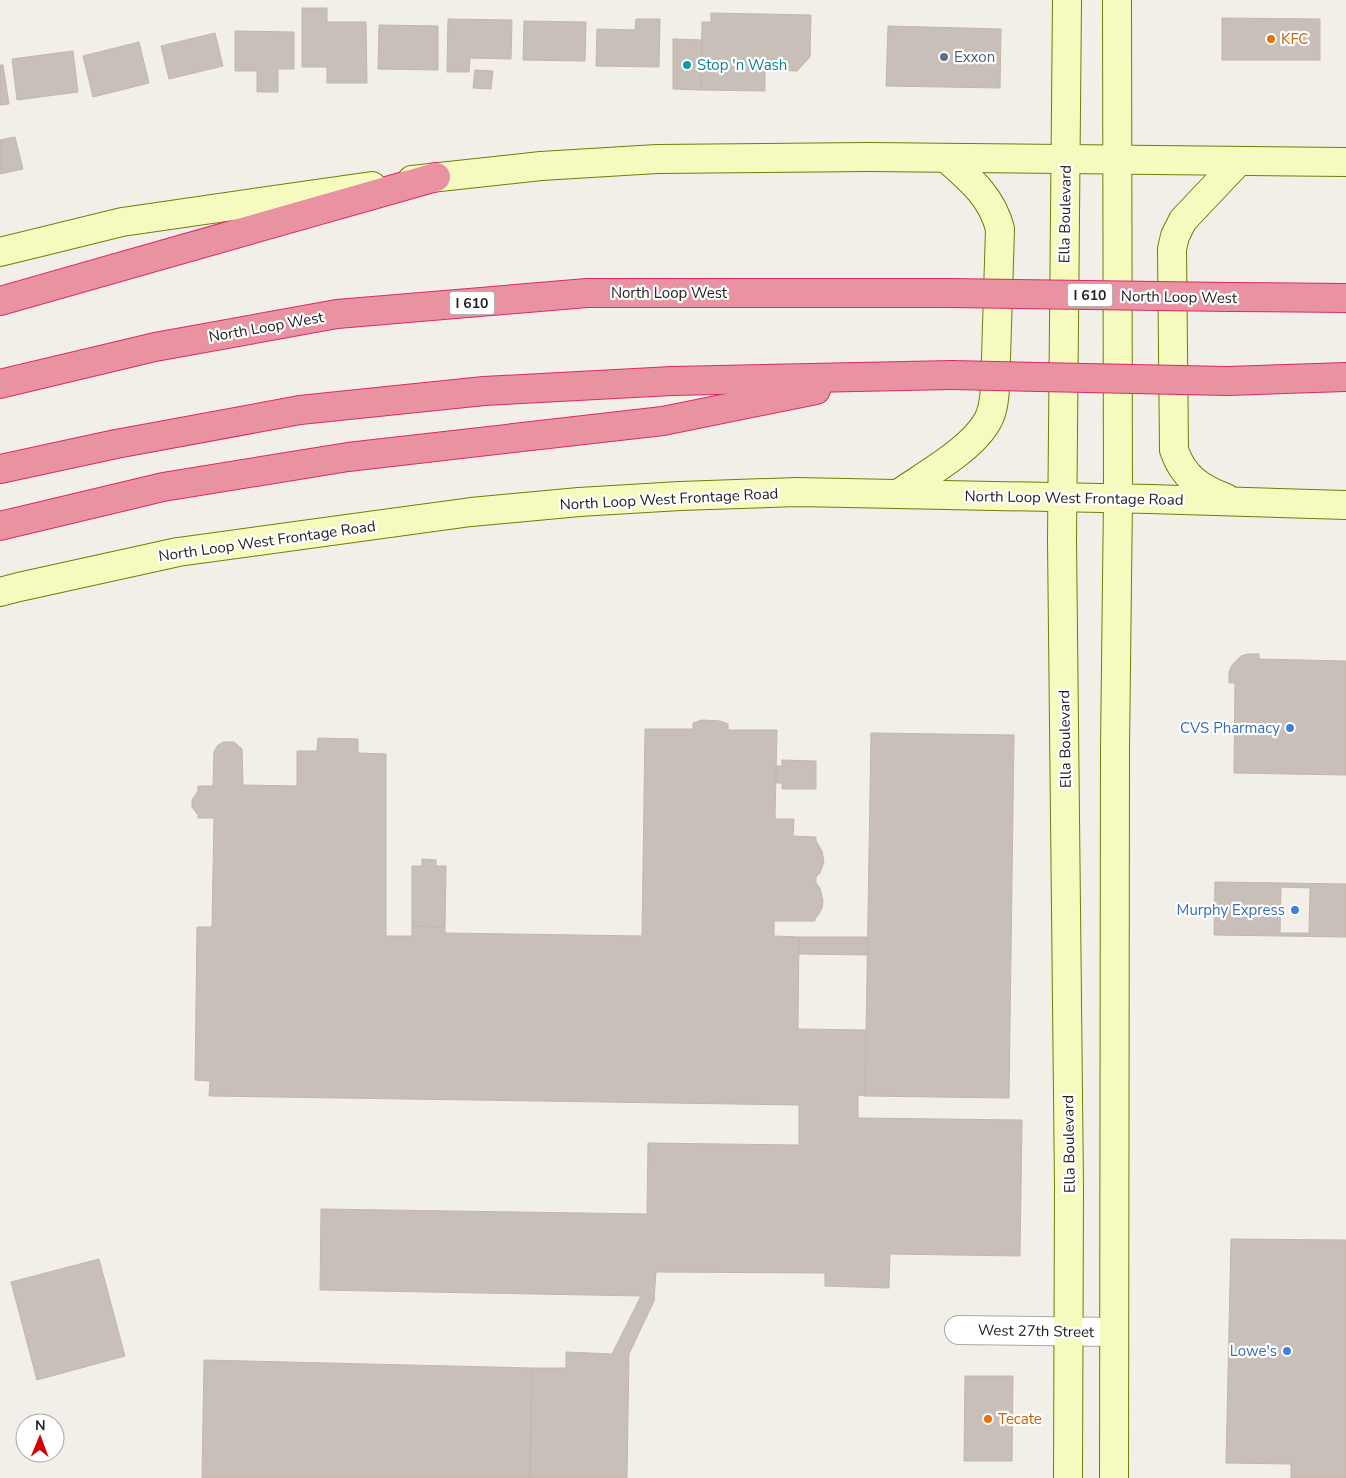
<svg xmlns="http://www.w3.org/2000/svg" width="1346" height="1478" viewBox="0 0 1346 1478" font-family="'Nunito Sans',sans-serif">
	<style>
		.building { fill: #c7bfb8; stroke: #c4b6ab; fill-rule: evenodd }
		.lines { fill: none; stroke-linecap: round; stroke-linejoin: round }
		.minor-casing { stroke: #a9a9a9; stroke-width: 30 }
		.secondary-casing { stroke: #707d05; stroke-width: 30 }
		.motorway-casing { stroke: #dc2a67; stroke-width: 30 }
		.minor { stroke: #fff; stroke-width: 28 }
		.secondary { stroke: #f7fabf; stroke-width: 28 }
		.motorway { stroke: #e892a2; stroke-width: 28 }
		.motorway-bridge-casing { stroke: #dc2a67; stroke-width: 30; stroke-linecap: butt }
		.motorway-bridge { stroke: #e892a2; stroke-width: 28 }
		.food-dot { fill: #e8710a; stroke: #fff; stroke-width: 2 }
		.service-dot { fill: #5c6f8a; stroke: #fff; stroke-width: 2 }
		.culture-dot { fill: #0f9aa8; stroke: #fff; stroke-width: 2 }
		.shop-dot { fill: #3f7fe0; stroke: #fff; stroke-width: 2 }
		.labels { text-anchor: middle; dominant-baseline: central; stroke-width: 4.5; stroke-linejoin: round; paint-order: stroke }
		.shield { fill: #fff; stroke: #646464; stroke-width: 1 }
		.shield-label { font-size: 14px; font-weight: bold; fill: #222 }
		.food-label { font-size: 15px; fill: #c56008; stroke: #fff; text-anchor: start }
		.service-label { font-size: 15px; fill: #4e5e75; stroke: #fff; text-anchor: start }
		.culture-label { font-size: 15px; fill: #0d838f; stroke: #fff; text-anchor: start }
		.street-label { font-size: 15px; fill: #222; stroke: #fff }
		.shop-label { font-size: 15px; fill: #366cbe; stroke: #fff; text-anchor: end }
	</style>
	<rect width="100%" height="100%" fill="#f2efe9"/>
	<g class="building">
		<path d="M 302,8 L 327,8 L 327,22 L 366,22 L 367,83 L 327,83 L 327,67 L 302,67 Z"/>
		<path d="M 711,13 L 811,15 L 810,57 L 797,71 L 765,70 L 765,91 L 701,90 L 702,22 L 711,22 Z"/>
		<path d="M 1222,18 L 1320,19 L 1320,60 L 1222,60 Z"/>
		<path d="M 448,19 L 512,20 L 511,59 L 470,58 L 469,72 L 447,72 Z"/>
		<path d="M 636,19 L 660,19 L 659,67 L 596,66 L 597,29 L 635,30 Z"/>
		<path d="M 524,21 L 586,22 L 585,61 L 523,60 Z"/>
		<path d="M 379,25 L 438,26 L 438,70 L 378,69 Z"/>
		<path d="M 888,26 L 1001,29 L 1000,88 L 886,86 Z"/>
		<path d="M 235,31 L 294,32 L 294,69 L 278,69 L 278,92 L 257,92 L 257,71 L 235,71 Z"/>
		<path d="M 215,33 L 223,66 L 169,79 L 161,46 Z"/>
		<path d="M 673,39 L 702,40 L 701,90 L 673,89 Z"/>
		<path d="M 139,42 L 149,83 L 93,97 L 83,56 Z"/>
		<path d="M 73,51 L 78,92 L 17,100 L 12,59 Z"/>
		<path d="M 0,65 L 3,65 L 9,104 L 0,105 Z"/>
		<path d="M 475,70 L 493,71 L 491,89 L 473,88 Z"/>
		<path d="M 15,137 L 23,169 L 0,174 L 0,140 Z"/>
		<path d="M 1248,654 L 1259,654 L 1259,659 L 1346,661 L 1346,775 L 1234,773 L 1235,683 L 1229,683 L 1229,672 L 1232,665 L 1241,656 Z"/>
		<path d="M 702,720 L 720,721 L 728,724 L 728,730 L 777,730 L 775,819 L 794,819 L 793,836 L 816,837 L 816,841 L 822,851 L 824,862 L 820,873 L 816,877 L 816,883 L 820,888 L 823,901 L 822,908 L 819,914 L 815,919 L 815,921 L 774,921 L 774,936 L 799,937 L 798,1029 L 866,1030 L 865,1096 L 858,1095 L 858,1118 L 1022,1120 L 1020,1256 L 890,1254 L 889,1288 L 825,1286 L 825,1273 L 656,1272 L 654,1301 L 629,1354 L 627,1478 L 530,1478 L 532,1368 L 566,1368 L 566,1352 L 612,1354 L 641,1296 L 320,1290 L 321,1209 L 647,1214 L 648,1143 L 799,1145 L 799,1105 L 209,1096 L 210,1081 L 195,1080 L 197,927 L 212,927 L 214,818 L 198,818 L 198,815 L 192,807 L 192,800 L 198,791 L 198,786 L 213,786 L 214,752 L 217,746 L 223,742 L 234,742 L 242,749 L 243,785 L 297,786 L 297,751 L 317,751 L 318,738 L 358,739 L 358,753 L 386,754 L 386,936 L 412,936 L 412,926 L 445,927 L 445,933 L 642,936 L 645,729 L 693,729 L 693,723 Z"/>
		<path d="M 871,733 L 1014,735 L 1009,1098 L 865,1096 Z"/>
		<path d="M 782,760 L 816,761 L 816,789 L 782,789 L 782,783 L 776,783 L 776,766 L 782,766 Z"/>
		<path d="M 422,859 L 436,860 L 436,866 L 446,866 L 445,927 L 412,926 L 412,866 L 422,866 Z"/>
		<path d="M 1215,882 L 1346,884 L 1346,937 L 1214,935 ZM 1281,887 L 1310,888 L 1309,933 L 1280,933 Z"/>
		<path d="M 799,937 L 868,937 L 868,955 L 799,954 Z"/>
		<path d="M 1231,1239 L 1346,1240 L 1346,1478 L 1291,1478 L 1291,1464 L 1226,1463 Z"/>
		<path d="M 99,1259 L 125,1356 L 37,1380 L 11,1282 Z"/>
		<path d="M 204,1360 L 532,1368 L 530,1478 L 202,1478 Z"/>
		<path d="M 965,1376 L 1013,1376 L 1012,1461 L 964,1461 Z"/>
	</g>
	<g class="lines">
		<g class="minor-casing">
			<path id="minor" d="M 959,1330 L 1114,1332"/>
		</g>
		<g class="secondary-casing">
			<g id="secondary">
				<path d="M 1067,0 L 1062,540 L 1069,1187 L 1068,1478"/>
				<path d="M 412,180 L 541,166 L 657,159 L 869,157 L 1346,162"/>
				<path d="M 0,252 L 122,222 L 372,186"/>
				<path d="M 898,494 C 925,475 973,449 988,420 C 993,411 994,400 995,390 L 1000,229 C 992,197 970,179 946,158"/>
				<path d="M 1226,498 C 1200,488 1183,477 1174,450 L 1172,249 L 1175,236 L 1183,220 L 1239,161"/>
				<path d="M 0,592 L 19,587 L 178,552 L 471,512 L 579,502 L 680,496 L 797,492 L 1150,499 L 1346,505"/>
				<path d="M 1114,1478 L 1115,748 L 1118,499 L 1117,0"/>
			</g>
		</g>
		<g class="motorway-casing">
			<g id="motorway">
				<path d="M 1230,297 L 1346,298"/>
				<path d="M 0,301 L 436,177"/>
				<path d="M 1228,381 L 1346,377"/>
				<path d="M 0,384 L 155,347 L 337,314 L 587,293 L 951,293"/>
				<path d="M 0,469 L 116,444 L 300,410 L 484,391 L 672,381 L 952,375"/>
				<path d="M 0,526 L 163,487 L 348,457 L 663,421 L 816,390"/>
			</g>
		</g>
		<use href="#minor" class="minor"/>
		<use href="#secondary" class="secondary"/>
		<use href="#motorway" class="motorway"/>
		<g class="motorway-bridge-casing">
			<g id="motorway-bridge">
				<path d="M 951,293 L 1230,297"/>
				<path d="M 952,375 L 1228,381"/>
			</g>
		</g>
		<use href="#motorway-bridge" class="motorway-bridge"/>
	</g>
	<g class="food-dot">
		<circle cx="1271" cy="39" r="5"/>
		<circle cx="988" cy="1419" r="5"/>
	</g>
	<circle class="service-dot" cx="944" cy="57" r="5"/>
	<circle class="culture-dot" cx="687" cy="65" r="5"/>
	<g class="shop-dot">
		<circle cx="1290" cy="728" r="5"/>
		<circle cx="1295" cy="910" r="5"/>
		<circle cx="1287" cy="1351" r="5"/>
	</g>
	<g class="labels">
		<g class="shield">
			<rect x="1067.5" y="283.5" width="45" height="23" rx="4"/>
			<rect x="449.5" y="291.5" width="45" height="23" rx="4"/>
		</g>
		<g class="shield-label">
			<text x="1090" y="295">I 610</text>
			<text x="472" y="303">I 610</text>
		</g>
		<g class="food-label">
			<text x="1281" y="39">KFC</text>
			<text x="998" y="1419">Tecate</text>
		</g>
		<g class="service-label">
			<text x="954" y="57">Exxon</text>
		</g>
		<g class="culture-label">
			<text x="697" y="65">Stop 'n Wash</text>
		</g>
		<g class="street-label">
			<text transform="translate(1065 214) rotate(-89)">Ella Boulevard</text>
			<text x="669" y="293">North Loop West</text>
			<text transform="translate(1179 297) rotate(1)">North Loop West</text>
			<text transform="translate(266 327) rotate(-10)">North Loop West</text>
			<text transform="translate(1074 498) rotate(1)">North Loop West Frontage Road</text>
			<text transform="translate(669 499) rotate(-3)">North Loop West Frontage Road</text>
			<text transform="translate(267 541) rotate(-8)">North Loop West Frontage Road</text>
			<text transform="translate(1065 739) rotate(-91)">Ella Boulevard</text>
			<text transform="translate(1069 1144) rotate(-91)">Ella Boulevard</text>
			<text transform="translate(1036 1331) rotate(1)">West 27th Street</text>
		</g>
		<g class="shop-label">
			<text x="1280" y="728">CVS Pharmacy</text>
			<text x="1285" y="910">Murphy Express</text>
			<text x="1277" y="1351">Lowe's</text>
		</g>
	</g>
	<g transform="translate(40 1438) rotate(1)"><circle r="24" fill="#ffffff" stroke="#a7a7a7"/>
	<path d="M0-4L9 19L0 12L-9 19Z" fill="#d40000"/>
	<text y="-8" font-size="14" font-weight="bold" text-anchor="middle" fill="#222222">N</text>
	</g>
</svg>
